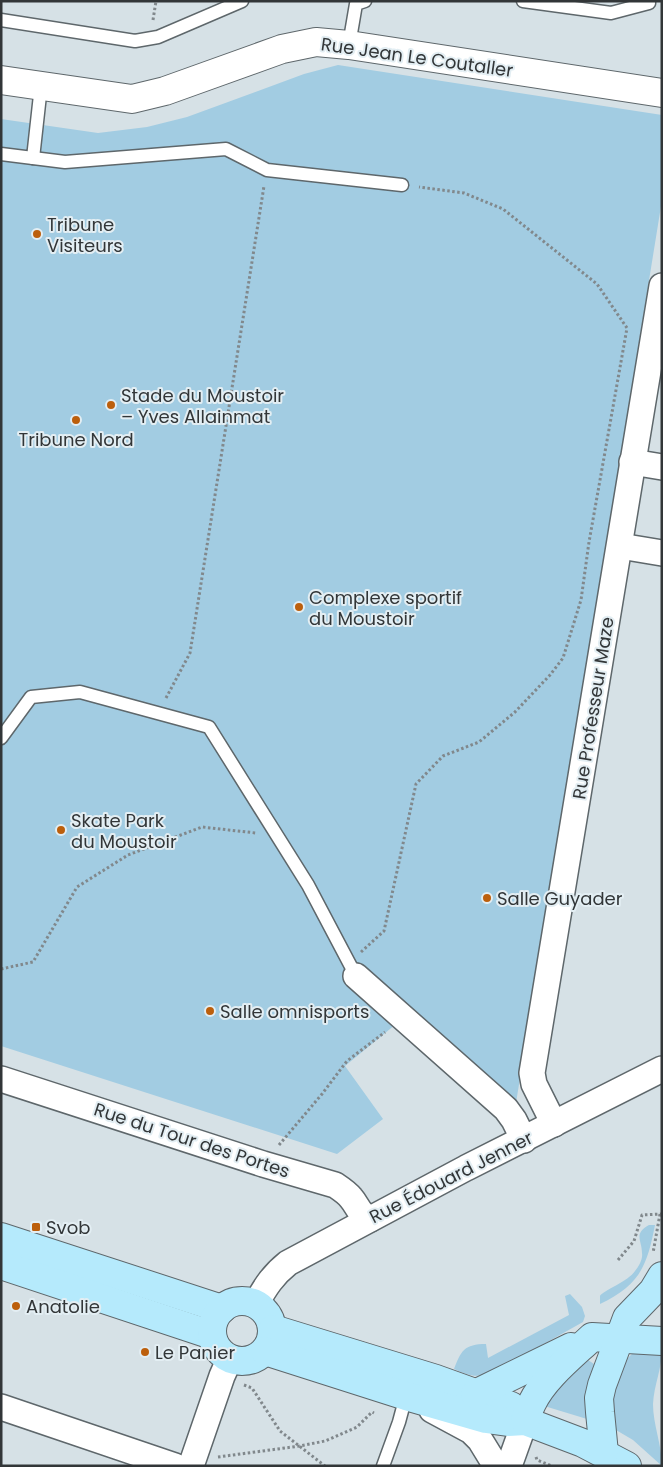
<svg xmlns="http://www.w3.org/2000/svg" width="663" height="1467" viewBox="0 0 663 1467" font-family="Poppins,sans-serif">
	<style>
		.green { fill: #a2cce2 }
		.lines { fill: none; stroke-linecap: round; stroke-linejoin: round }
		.service-casing { stroke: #5e676b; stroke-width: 15 }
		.minor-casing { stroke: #5e676b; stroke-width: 28 }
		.tertiary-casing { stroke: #5e676b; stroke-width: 30 }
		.secondary-casing { stroke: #5e676b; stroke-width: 30 }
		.path { stroke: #81888c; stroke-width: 3; stroke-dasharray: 2.5 2.5; stroke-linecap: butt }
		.service { stroke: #fff; stroke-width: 12 }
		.minor { stroke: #fff; stroke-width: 25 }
		.tertiary { stroke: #fff; stroke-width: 28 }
		.secondary { stroke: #b5eafc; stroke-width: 28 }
		.poi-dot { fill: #bc5f0c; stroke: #e3eef3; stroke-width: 2 }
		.labels { text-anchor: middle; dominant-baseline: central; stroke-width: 4; stroke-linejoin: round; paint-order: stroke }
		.street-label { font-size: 18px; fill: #323638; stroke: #e3eef3 }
		.poi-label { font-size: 18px; fill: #323638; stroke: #e3eef3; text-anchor: start }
	</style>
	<rect width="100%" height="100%" fill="#d6e1e6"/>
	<g class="green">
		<path d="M 338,65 L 662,115 L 662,200 L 516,1103 L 407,1015 L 345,1066 L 383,1119 L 337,1154 L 1,1046 L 1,119 L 98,133 L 147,127 L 187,117 L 304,74 Z"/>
		<path d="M 649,1225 L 655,1225 C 647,1266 640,1285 600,1304 C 600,1304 600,1297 600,1296 C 602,1291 629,1281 635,1271 C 639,1266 643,1259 642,1253 C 642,1240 633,1234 649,1225 Z"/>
		<path d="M 570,1294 L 582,1307 L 585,1316 L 583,1322 L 492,1373 C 476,1378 469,1376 454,1369 C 461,1351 464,1344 486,1344 L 488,1358 L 569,1315 L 565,1296 Z"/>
		<path d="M 640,1347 L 662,1350 C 662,1368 654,1385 653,1404 C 653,1425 662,1445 662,1466 L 633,1440 L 616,1430 C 611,1408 611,1376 628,1358 C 631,1354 636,1351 640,1347 Z"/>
		<path d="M 588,1360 L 594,1364 L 587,1419 L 541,1405 L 583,1362 Z"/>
	</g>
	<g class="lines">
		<g class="service-casing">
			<g id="service">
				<path d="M 523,1 L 611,13 L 649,3"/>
				<path d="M 1,20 L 135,41 L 158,37 L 242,1"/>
				<path d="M 349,45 L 356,4 L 365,1"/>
				<path d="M 1,154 L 33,158 L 41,86"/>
				<path d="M 33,158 L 65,162 L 226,149 L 267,170 L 402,185"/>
				<path d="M 1,738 L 31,697 L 80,692 L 209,727 L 308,885 L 356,976"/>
				<path d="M 383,1466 L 399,1422 L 406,1396"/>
			</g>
		</g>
		<g class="minor-casing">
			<g id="minor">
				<path d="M 632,462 L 662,467"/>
				<path d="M 620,546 L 662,553"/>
				<path d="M 356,976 L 506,1109 L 514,1120 L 524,1140"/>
				<path d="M 1,1079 L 263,1164 L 335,1185 C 341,1189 346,1192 351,1198 C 358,1206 359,1215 370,1219"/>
				<path d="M 554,1124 L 534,1084 L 532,1073 L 662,286"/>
				<path d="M 256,1304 C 265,1287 273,1275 288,1263 L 466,1168 L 662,1069"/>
				<path d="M 1,1407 L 175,1466"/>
				<path d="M 432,1410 L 471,1431 L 480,1440 L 496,1466"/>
				<path d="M 191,1466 L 222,1376 L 230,1358"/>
				<path d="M 509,1466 L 525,1421"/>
			</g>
		</g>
		<g class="tertiary-casing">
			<path id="tertiary" d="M 1,80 L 132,99 L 165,91 L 282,49 L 316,42 L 349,45 L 662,93"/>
		</g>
		<g class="secondary-casing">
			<g id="secondary">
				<path d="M 1,1237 L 222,1309"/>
				<path d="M 1,1265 L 212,1335"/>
				<circle cx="242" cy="1331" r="30"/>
				<path d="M 273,1329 L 436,1379 L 511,1406 L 525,1421"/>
				<path d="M 265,1351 L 406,1396 L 486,1419 L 508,1422 L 525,1421 L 583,1443 L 627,1466"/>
				<path d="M 475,1394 L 571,1347"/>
				<path d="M 525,1421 C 527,1415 529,1409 532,1403 C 544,1378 572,1356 592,1337 L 662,1341"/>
				<path d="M 604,1453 L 600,1412 L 599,1398 L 602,1385 L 627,1318 L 653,1291 L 662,1276"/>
			</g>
		</g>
		<g class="path">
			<path d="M 153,20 L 156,1"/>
			<path d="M 166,698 L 190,653 L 264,186"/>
			<path d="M 361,952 L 384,931 L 416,784 L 443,756 L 479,742 L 515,712 L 550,675 L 563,658 L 581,600 L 589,542 L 627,328 L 597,284 L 503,209 L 464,193 L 419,187"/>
			<path d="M 1,969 L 33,962 L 77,887 L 128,855 L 202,827 L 256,833"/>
			<path d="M 279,1145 L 322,1094 L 347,1061 L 385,1032"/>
			<path d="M 618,1260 L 634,1241 L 642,1215 L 660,1214 L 653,1253"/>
			<path d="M 244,1385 L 252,1388 L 280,1431 L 325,1466"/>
			<path d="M 218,1457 L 300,1446 L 325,1441 L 357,1427 L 372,1412 L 374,1413"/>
			<path d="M 536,1457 L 537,1460 L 552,1466"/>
		</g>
		<use href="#service" class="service"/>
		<use href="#minor" class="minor"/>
		<use href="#tertiary" class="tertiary"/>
		<use href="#secondary" class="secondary"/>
	</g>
	<g class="poi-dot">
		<circle cx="37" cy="234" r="5"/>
		<circle cx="111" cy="405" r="5"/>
		<circle cx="76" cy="420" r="5"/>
		<circle cx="299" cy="607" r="5"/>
		<circle cx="61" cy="830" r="5"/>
		<circle cx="487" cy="898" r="5"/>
		<circle cx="210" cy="1011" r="5"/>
		<rect x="31" y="1222" width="10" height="10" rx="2.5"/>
		<circle cx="16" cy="1306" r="5"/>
		<circle cx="145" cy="1352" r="5"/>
	</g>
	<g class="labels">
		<g class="street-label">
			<text transform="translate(417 57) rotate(8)">Rue Jean Le Coutaller</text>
			<text transform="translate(593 708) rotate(-81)">Rue Professeur Maze</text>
			<text transform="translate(192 1140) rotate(18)">Rue du Tour des Portes</text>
			<text transform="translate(451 1177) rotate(-27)">Rue Édouard Jenner</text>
		</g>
		<g class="poi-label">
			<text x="47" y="224">Tribune<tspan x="47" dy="21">Visiteurs</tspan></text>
			<text x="121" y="395">Stade du Moustoir<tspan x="121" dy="21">– Yves Allainmat</tspan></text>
			<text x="76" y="439" text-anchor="middle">Tribune Nord</text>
			<text x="309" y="597">Complexe sportif<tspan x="309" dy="21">du Moustoir</tspan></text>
			<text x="71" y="820">Skate Park<tspan x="71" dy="21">du Moustoir</tspan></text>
			<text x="497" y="898">Salle Guyader</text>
			<text x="220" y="1011">Salle omnisports</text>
			<text x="46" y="1227">Svob</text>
			<text x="26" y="1306">Anatolie</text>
			<text x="155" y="1352">Le Panier</text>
		</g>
	</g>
	<rect width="663" height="1467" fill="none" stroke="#323638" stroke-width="5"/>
</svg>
